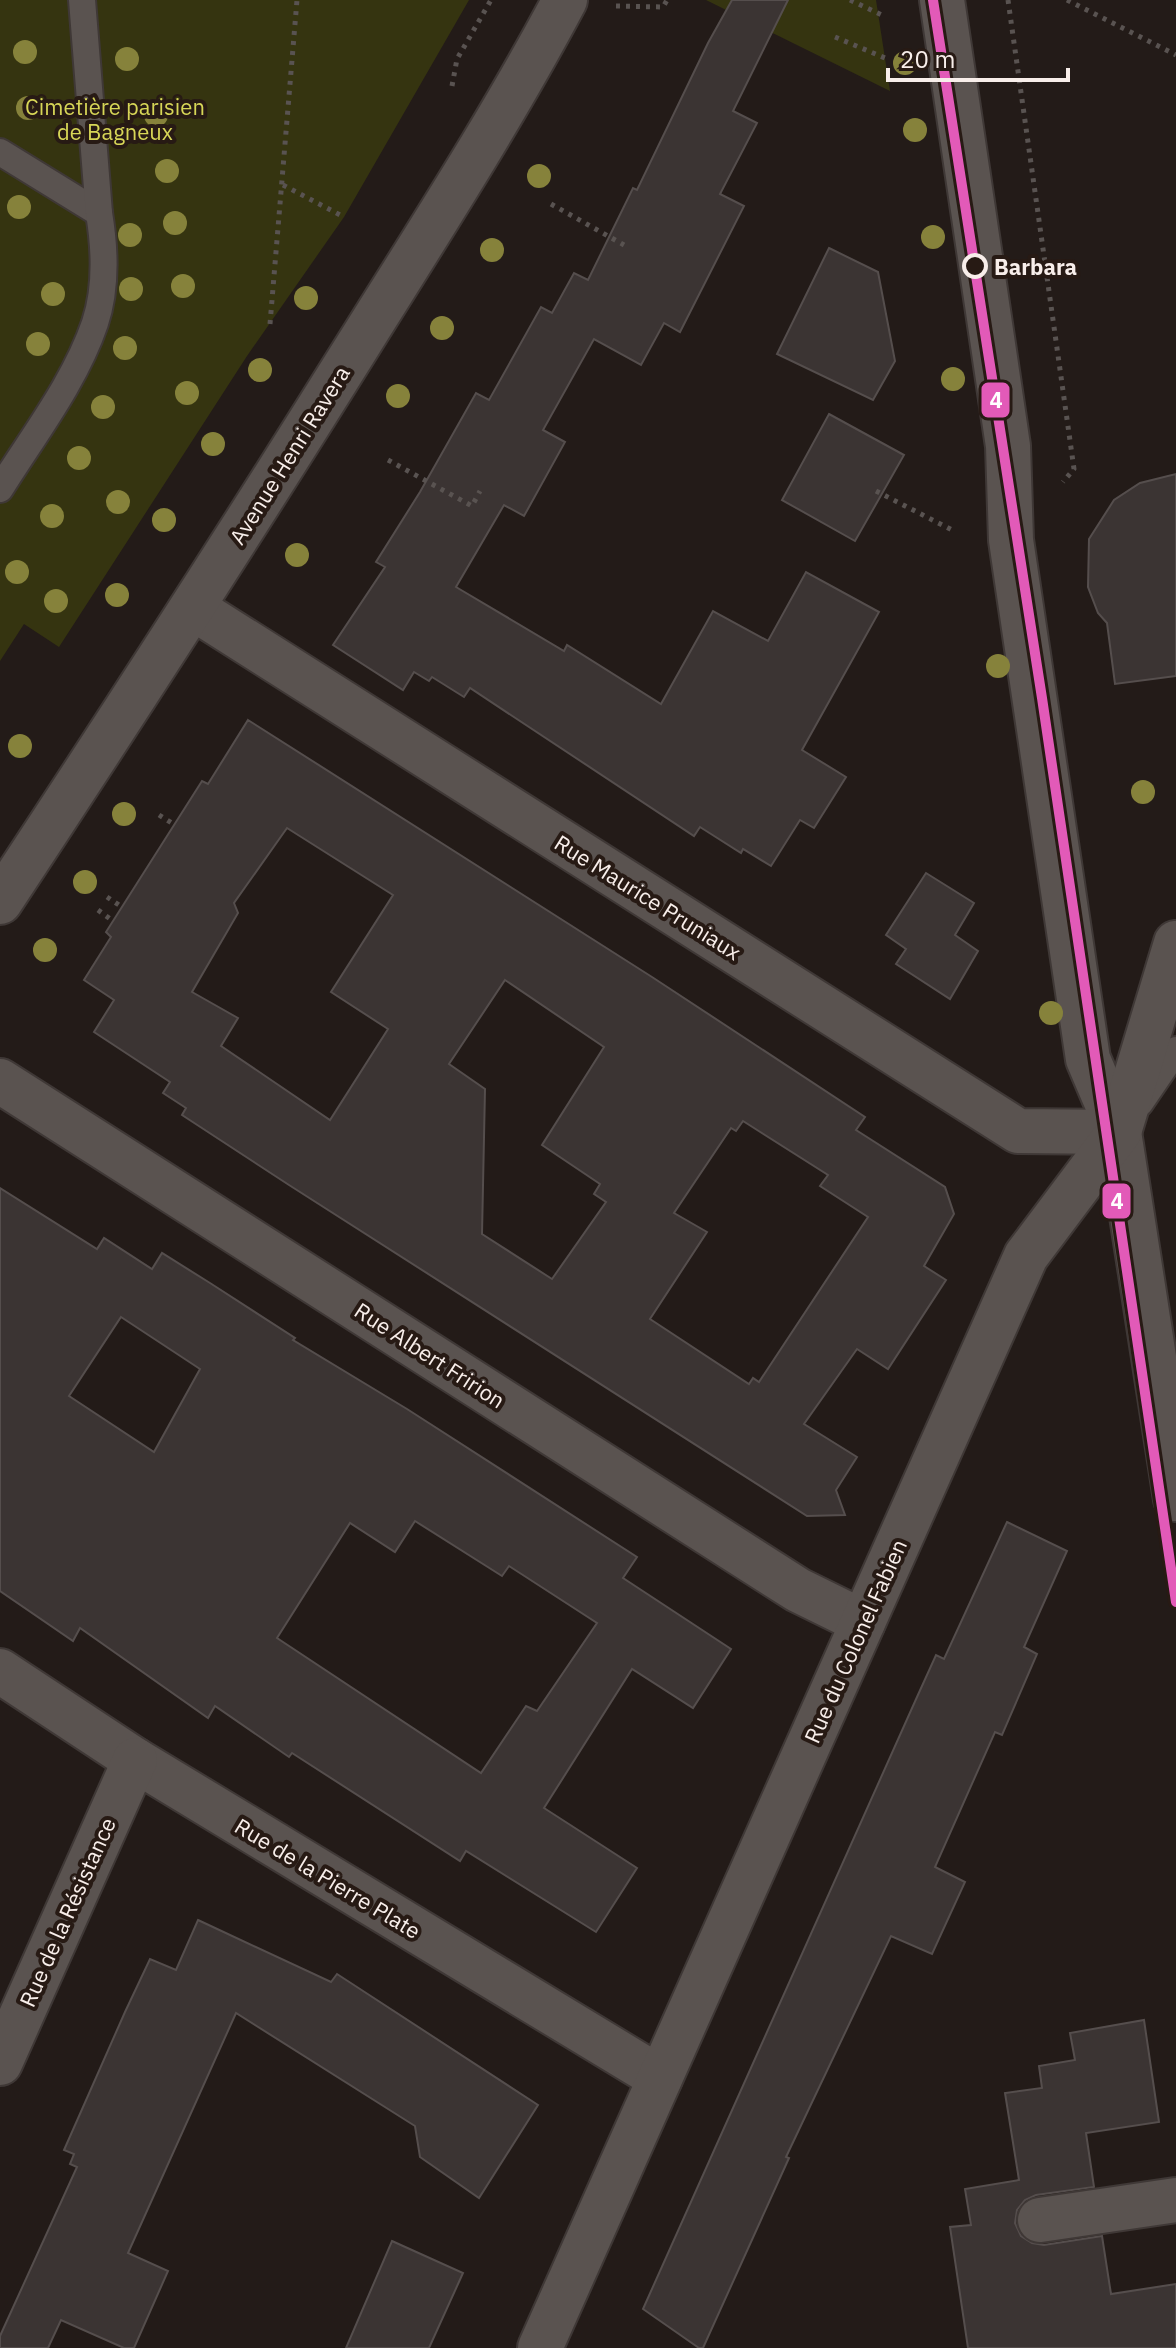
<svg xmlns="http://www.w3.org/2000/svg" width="1176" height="2348" viewBox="0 0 1176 2348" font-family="'IBM Plex Sans',sans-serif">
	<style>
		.green { fill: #353410 }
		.building { fill: #3b3433; stroke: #554e4d; stroke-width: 2; fill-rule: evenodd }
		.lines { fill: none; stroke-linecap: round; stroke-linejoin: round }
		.service-casing { stroke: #3f3836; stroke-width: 30 }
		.minor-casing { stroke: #3f3836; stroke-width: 48 }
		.tertiary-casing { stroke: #3f3836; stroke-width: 48 }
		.path { stroke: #595351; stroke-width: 5; stroke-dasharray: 4 6; stroke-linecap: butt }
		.service { stroke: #5a5350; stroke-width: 26 }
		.minor { stroke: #5a5350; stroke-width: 44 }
		.tertiary { stroke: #5a5350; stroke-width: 44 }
		.metro-1-casing { stroke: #271a14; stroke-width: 16 }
		.metro-1 { stroke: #e25ab8; stroke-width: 10 }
		.tree { fill: #86823b }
		.stop-dot { fill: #271a14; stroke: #f8eeea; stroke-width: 4 }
		.labels { text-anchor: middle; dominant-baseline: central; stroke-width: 8; stroke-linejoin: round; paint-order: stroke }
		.park-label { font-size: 22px; fill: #d7d657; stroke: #271a14 }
		.stop-label { font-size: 22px; font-weight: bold; fill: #f8eeea; stroke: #271a14; text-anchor: start }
		.street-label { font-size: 22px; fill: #f8eeea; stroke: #271a14 }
		.line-badge { stroke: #271a14; stroke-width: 3 }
		.badge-label { font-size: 22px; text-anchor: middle; font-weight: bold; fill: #fff }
	</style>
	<rect width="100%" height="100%" fill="#231b18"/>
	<g class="green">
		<path d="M 0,0 L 469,0 L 344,217 L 247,356 L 59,647 L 24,624 L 0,661 Z"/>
		<path d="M 706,0 L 876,0 L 890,91 Z"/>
	</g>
	<g class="building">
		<path d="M 732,0 L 788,0 L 733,111 L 757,123 L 720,194 L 744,206 L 680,332 L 664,323 L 641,365 L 594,339 L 543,430 L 565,442 L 524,516 L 504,505 L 456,587 L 564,651 L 567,645 L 661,704 L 713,611 L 768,641 L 806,572 L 879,612 L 802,750 L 846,777 L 814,828 L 800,820 L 771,866 L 743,849 L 741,853 L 700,827 L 694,836 L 470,688 L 464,697 L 432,677 L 429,681 L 414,672 L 403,690 L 333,645 L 385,567 L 376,562 L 420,492 L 476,393 L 489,400 L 541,307 L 552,313 L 574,273 L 588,280 L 633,188 L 637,190 L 708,43 Z"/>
		<path d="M 829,248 L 878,272 L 895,361 L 873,400 L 777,354 Z"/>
		<path d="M 829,414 L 904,455 L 855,541 L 782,500 Z"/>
		<path d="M 1176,474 L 1176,676 L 1115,684 L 1107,623 L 1098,613 L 1088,587 L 1089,539 L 1114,500 L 1140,483 Z"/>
		<path d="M 248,720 L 652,977 L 865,1117 L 856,1130 L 945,1187 L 954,1214 L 924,1266 L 946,1280 L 888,1369 L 857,1349 L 804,1424 L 857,1457 L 836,1490 L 845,1515 L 807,1516 L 289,1185 L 182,1115 L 186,1108 L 163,1093 L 170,1082 L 94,1032 L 114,1000 L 84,980 L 111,937 L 106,932 L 202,781 L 208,784 ZM 287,828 L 393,895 L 331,992 L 388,1029 L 330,1120 L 221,1046 L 238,1018 L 192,992 L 238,913 L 234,903 ZM 505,980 L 604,1047 L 542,1145 L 600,1184 L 594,1194 L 606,1202 L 552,1279 L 482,1234 L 485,1089 L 449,1064 ZM 743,1121 L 828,1175 L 820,1186 L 868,1217 L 759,1382 L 753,1378 L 749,1384 L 650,1319 L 707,1232 L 674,1213 L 731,1128 L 736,1131 Z"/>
		<path d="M 926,873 L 974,903 L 955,935 L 978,951 L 950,999 L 896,964 L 906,949 L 886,935 Z"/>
		<path d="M 0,1188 L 97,1249 L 104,1238 L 152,1269 L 162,1253 L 210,1283 L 295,1338 L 293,1340 L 407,1409 L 637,1557 L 623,1578 L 731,1649 L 693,1708 L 632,1669 L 544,1808 L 637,1868 L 596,1932 L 466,1851 L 460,1861 L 292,1753 L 289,1757 L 215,1706 L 208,1718 L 80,1628 L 73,1641 L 0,1591 ZM 121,1317 L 200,1369 L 154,1452 L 69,1396 ZM 415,1521 L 502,1576 L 509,1566 L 597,1623 L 537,1711 L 526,1706 L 481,1773 L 277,1638 L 350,1523 L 395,1552 Z"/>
		<path d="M 1007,1522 L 1067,1551 L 1024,1647 L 1037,1654 L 1002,1735 L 995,1732 L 935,1867 L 965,1882 L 932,1954 L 891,1936 L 786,2157 L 789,2158 L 703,2348 L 699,2348 L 643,2309 L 917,1697 L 936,1655 L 944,1659 Z"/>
		<path d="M 198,1920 L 331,1982 L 337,1974 L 538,2105 L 479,2198 L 420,2157 L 415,2126 L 236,2013 L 128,2253 L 168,2271 L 134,2348 L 124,2348 L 61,2320 L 48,2348 L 0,2348 L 0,2336 L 77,2167 L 70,2164 L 74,2154 L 64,2150 L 125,2012 L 150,1959 L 176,1970 Z"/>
		<path d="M 1144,2020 L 1159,2122 L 1086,2133 L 1094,2187 L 1036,2195 L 1025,2200 L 1017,2210 L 1015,2223 L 1021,2236 L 1032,2243 L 1044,2245 L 1102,2236 L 1111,2294 L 1176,2284 L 1176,2348 L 968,2348 L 950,2227 L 971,2225 L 965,2189 L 1019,2180 L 1005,2093 L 1042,2088 L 1039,2066 L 1075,2060 L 1070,2033 Z"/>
		<path d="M 392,2241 L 463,2273 L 429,2348 L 346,2348 Z"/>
	</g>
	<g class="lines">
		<g class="service-casing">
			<g id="service">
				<path d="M 0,152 L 99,213"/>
				<path d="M 0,489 C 33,436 75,382 95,323 C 107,287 105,249 99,213 L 82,0"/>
				<path d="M 1140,1103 L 1176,1050"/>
			</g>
		</g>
		<g class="minor-casing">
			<g id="minor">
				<path d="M 942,0 L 1008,446 L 1011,540 L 1088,1059 L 1119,1132 L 1176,1499"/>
				<path d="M 193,608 L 1018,1131 L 1119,1132"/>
				<path d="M 0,1081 L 798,1590 L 863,1622"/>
				<path d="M 0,1671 L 135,1760 L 660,2078"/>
				<path d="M 0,2063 L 135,1760"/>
				<path d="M 1040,2220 L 1176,2200"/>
				<path d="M 540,2348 L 1026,1256 L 1119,1132 L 1176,943"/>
			</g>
		</g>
		<g class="tertiary-casing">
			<path id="tertiary" d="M 0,902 C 122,717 242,531 360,342 C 430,230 503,117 565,0"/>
		</g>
		<g class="path">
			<path d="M 850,0 L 886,17"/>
			<path d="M 1008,0 L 1074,469 L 1063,482"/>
			<path d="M 1067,0 L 1176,55"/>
			<path d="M 616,6 L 663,7 L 667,0"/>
			<path d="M 835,37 L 885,58"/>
			<path d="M 452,86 L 457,59 L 491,0"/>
			<path d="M 283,185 L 344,217"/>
			<path d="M 551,204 L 624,245"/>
			<path d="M 270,324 L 297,0"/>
			<path d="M 388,460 L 472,506 L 480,491"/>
			<path d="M 876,491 L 956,532"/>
			<path d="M 159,815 L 175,825"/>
			<path d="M 107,897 L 122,907"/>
			<path d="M 98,910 L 113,921"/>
		</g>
		<use href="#service" class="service"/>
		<use href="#minor" class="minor"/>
		<use href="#tertiary" class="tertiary"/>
		<g class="metro-1-casing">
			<path id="metro-1" d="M 933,0 L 1042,698 L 1176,1602"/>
		</g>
		<use href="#metro-1" class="metro-1"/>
	</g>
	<g class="tree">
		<circle cx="25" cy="52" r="12"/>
		<circle cx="127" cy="59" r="12"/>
		<circle cx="905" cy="63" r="12"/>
		<circle cx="28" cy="108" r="12"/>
		<circle cx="156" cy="115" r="12"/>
		<circle cx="915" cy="130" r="12"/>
		<circle cx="167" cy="171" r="12"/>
		<circle cx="539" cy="176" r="12"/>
		<circle cx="19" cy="207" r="12"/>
		<circle cx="175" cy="223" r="12"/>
		<circle cx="130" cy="235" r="12"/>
		<circle cx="933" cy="237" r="12"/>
		<circle cx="492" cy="250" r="12"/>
		<circle cx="183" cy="286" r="12"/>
		<circle cx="131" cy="289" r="12"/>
		<circle cx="53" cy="294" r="12"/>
		<circle cx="306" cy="298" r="12"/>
		<circle cx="442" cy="328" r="12"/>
		<circle cx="38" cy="344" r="12"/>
		<circle cx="125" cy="348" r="12"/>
		<circle cx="260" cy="370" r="12"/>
		<circle cx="953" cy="379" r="12"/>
		<circle cx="187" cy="393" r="12"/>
		<circle cx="398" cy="396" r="12"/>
		<circle cx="103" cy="407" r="12"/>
		<circle cx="213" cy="444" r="12"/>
		<circle cx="79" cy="458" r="12"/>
		<circle cx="118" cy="502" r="12"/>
		<circle cx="52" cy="516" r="12"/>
		<circle cx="164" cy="520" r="12"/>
		<circle cx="297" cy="555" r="12"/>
		<circle cx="17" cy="572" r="12"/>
		<circle cx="117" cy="595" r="12"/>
		<circle cx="56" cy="601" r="12"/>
		<circle cx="998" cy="666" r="12"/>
		<circle cx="20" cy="746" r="12"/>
		<circle cx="1143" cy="792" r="12"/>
		<circle cx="124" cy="814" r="12"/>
		<circle cx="85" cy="882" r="12"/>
		<circle cx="45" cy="950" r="12"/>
		<circle cx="1051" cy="1013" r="12"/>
	</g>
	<circle class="stop-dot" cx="975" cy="266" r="11"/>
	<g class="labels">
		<g class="park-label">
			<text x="115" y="106">Cimetière parisien<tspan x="115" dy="25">de Bagneux</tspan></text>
		</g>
		<g class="stop-label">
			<text x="994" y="266">Barbara</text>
		</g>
		<g class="street-label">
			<text transform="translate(289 455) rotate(-58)">Avenue Henri Ravera</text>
			<text transform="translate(648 897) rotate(32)">Rue Maurice Pruniaux</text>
			<text transform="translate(430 1355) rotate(33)">Rue Albert Fririon</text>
			<text transform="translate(855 1641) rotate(-66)">Rue du Colonel Fabien</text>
			<text transform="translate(328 1878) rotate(31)">Rue de la Pierre Plate</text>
			<text transform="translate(67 1912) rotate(-66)">Rue de la Résistance</text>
		</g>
	</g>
	<g class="line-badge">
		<rect x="980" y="381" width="31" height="38" rx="8" fill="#e25ab8"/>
		<rect x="1101" y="1182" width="31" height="38" rx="8" fill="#e25ab8"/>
	</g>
	<g class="badge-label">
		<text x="996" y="408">4</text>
		<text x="1117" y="1209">4</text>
	</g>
	<path d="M888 68v12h180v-12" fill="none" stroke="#f8eeea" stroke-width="4"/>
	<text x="900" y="68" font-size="24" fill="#f8eeea" stroke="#271a14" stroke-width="6" paint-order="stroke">20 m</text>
</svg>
